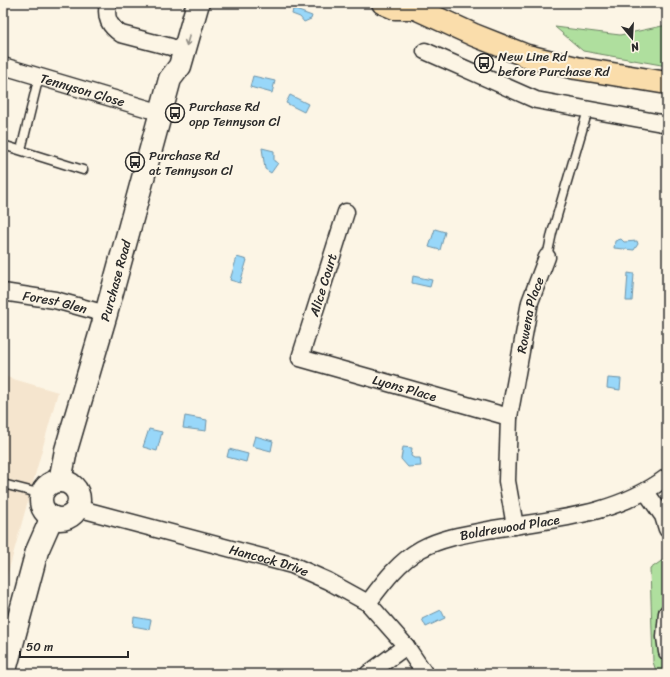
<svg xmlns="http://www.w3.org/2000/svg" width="670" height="677" viewBox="0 0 670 677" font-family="Sriracha,sans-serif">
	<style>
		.built { fill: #f5e5ce }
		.green { fill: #afdf9e; stroke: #6d8564 }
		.water { fill: #98d7f9; stroke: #6c92a7 }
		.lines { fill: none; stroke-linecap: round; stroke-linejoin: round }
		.service-casing { stroke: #2b2b2b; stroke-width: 11 }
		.minor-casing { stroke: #2b2b2b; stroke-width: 19 }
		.secondary-casing { stroke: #2b2b2b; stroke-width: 25 }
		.primary-casing { stroke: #2b2b2b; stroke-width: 25 }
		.service { stroke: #fcf5e5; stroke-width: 8 }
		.minor { stroke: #fcf5e5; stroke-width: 16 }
		.secondary { stroke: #fcf5e5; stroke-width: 22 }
		.primary { stroke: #faddab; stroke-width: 22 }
		.oneway { stroke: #949088 }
		.labels { text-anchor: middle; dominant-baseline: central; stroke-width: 4; stroke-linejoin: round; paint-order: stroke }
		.poi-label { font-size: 13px; fill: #2b2b2b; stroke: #fcf5e5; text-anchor: start }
		.street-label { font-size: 13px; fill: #2b2b2b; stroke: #fcf5e5 }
	</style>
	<rect width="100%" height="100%" fill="#fcf5e5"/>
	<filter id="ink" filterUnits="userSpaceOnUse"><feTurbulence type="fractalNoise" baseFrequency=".025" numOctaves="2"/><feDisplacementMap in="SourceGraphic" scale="8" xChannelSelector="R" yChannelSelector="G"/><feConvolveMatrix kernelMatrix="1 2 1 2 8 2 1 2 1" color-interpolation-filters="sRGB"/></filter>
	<g filter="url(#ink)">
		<path class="built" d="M 3,376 L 58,392 L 3,591 Z"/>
		<g class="green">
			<path d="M 667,25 L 667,66 L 583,51 L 555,27 L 620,35 Z"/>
			<path d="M 667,557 L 667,674 L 657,674 L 653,662 L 650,569 Z"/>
		</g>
		<g class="water">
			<path d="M 293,9 L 312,16 L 311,19 L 304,22 L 300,17 L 292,14 Z"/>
			<path d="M 253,76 L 275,81 L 272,93 L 250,87 Z"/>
			<path d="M 290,95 L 308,104 L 304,112 L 286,103 Z"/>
			<path d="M 262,148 L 274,151 L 274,161 L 278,163 L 271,173 L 265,169 Z"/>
			<path d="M 435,229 L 445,232 L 440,250 L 429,247 Z"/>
			<path d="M 621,239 L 624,242 L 637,241 L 638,244 L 634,250 L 614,248 L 615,241 Z"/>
			<path d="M 237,257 L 247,260 L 240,283 L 230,280 Z"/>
			<path d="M 628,273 L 634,274 L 632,301 L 626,301 Z"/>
			<path d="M 413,276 L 432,280 L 430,287 L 412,283 Z"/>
			<path d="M 608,378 L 621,379 L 620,390 L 607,388 Z"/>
			<path d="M 185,416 L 207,420 L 206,431 L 183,428 Z"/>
			<path d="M 149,429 L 162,432 L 157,451 L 143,447 Z"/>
			<path d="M 255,436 L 273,441 L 271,451 L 252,446 Z"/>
			<path d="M 403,447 L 412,448 L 411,456 L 414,458 L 420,458 L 421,466 L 408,467 L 401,459 Z"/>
			<path d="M 229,449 L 248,454 L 246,462 L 227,457 Z"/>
			<path d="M 441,610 L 445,618 L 426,627 L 422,619 Z"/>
			<path d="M 134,617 L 151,620 L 149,629 L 133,626 Z"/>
		</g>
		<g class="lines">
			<g class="service-casing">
				<g id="service">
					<path d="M 3,145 L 83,170"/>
					<path d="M 21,150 L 39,76"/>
					<path d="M 547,257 L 552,233 L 588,110"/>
					<path d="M 3,484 L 42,494"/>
				</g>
			</g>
			<g class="minor-casing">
				<g id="minor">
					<path d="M 108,3 C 105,18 109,26 121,34 L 171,47"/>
					<path d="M 425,51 L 536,100 L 667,124"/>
					<path id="s1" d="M 3,66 L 162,113"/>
					<path id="s2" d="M 346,212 L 300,358 L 509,417"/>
					<path id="s3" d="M 3,292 L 55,300 L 106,314"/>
					<path d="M 646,492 L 663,516 L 667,529"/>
					<path id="s4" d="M 77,508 L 292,565 L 328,581 L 368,603 L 406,646 L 425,674"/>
					<path id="s5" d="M 515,526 L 507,481 L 509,417 L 530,302 L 547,257"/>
					<path id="s6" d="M 368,603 C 383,583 398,562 421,549 C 441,538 466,534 488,530 C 551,519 614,517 667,477"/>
					<path d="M 667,613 L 665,637 L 667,652"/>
					<path d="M 368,674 L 406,646"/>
				</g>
			</g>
			<g class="secondary-casing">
				<g id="secondary">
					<path id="s7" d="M 60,481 L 66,450 L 106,314 L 170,79 L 180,66 L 198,3"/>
					<circle cx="60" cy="500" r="19"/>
					<path d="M 4,674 L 37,551 L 52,517"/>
				</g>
			</g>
			<g class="primary-casing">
				<path id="primary" d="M 383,3 L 395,8 L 415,8 L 474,35 L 527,56 L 576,68 L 667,83"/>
			</g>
			<use href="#service" class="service"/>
			<use href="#minor" class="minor"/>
			<use href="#secondary" class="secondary"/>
			<use href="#primary" class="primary"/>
		</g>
		<defs><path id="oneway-shaft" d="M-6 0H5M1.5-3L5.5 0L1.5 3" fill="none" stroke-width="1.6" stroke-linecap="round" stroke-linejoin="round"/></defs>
		<use class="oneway" href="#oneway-shaft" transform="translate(188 40) rotate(106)"/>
	</g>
	<defs>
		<g id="bus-ring" transform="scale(1)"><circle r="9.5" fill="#fcf5e5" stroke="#2b2b2b" stroke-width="1.5"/><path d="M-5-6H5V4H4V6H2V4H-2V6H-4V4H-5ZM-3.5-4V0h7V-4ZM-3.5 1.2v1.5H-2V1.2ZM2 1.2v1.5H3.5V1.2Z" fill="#2b2b2b"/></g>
	</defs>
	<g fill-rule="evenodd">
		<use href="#bus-ring" x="484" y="63"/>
		<use href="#bus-ring" x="175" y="113"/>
		<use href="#bus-ring" x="135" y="162"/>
	</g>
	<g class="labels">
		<g class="poi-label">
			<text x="498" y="56">New Line Rd<tspan x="498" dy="15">before Purchase Rd</tspan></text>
			<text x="189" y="106">Purchase Rd<tspan x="189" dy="15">opp Tennyson Cl</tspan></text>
			<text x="149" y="155">Purchase Rd<tspan x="149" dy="15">at Tennyson Cl</tspan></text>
		</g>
		<g class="street-label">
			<text stroke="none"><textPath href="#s1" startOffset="83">Tennyson Close</textPath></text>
			<text stroke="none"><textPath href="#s7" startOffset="208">Purchase Road</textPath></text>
			<text transform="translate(323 285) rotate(-73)">Alice Court</text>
			<text stroke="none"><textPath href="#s3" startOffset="53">Forest Glen</textPath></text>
			<text stroke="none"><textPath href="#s5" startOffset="214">Rowena Place</textPath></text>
			<text stroke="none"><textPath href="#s2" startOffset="262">Lyons Place</textPath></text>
			<text stroke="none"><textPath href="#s6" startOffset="168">Boldrewood Place</textPath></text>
			<text stroke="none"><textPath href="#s4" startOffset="199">Hancock Drive</textPath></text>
		</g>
	</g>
	<rect width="670" height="677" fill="none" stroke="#fcf5e5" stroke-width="16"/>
	<rect x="8" y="8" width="654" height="661" fill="none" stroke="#2b2b2b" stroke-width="1.5" filter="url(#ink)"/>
	<g transform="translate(632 38) rotate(162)" stroke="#fcf5e5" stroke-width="3" paint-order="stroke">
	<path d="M0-3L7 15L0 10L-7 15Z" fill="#2b2b2b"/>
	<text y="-6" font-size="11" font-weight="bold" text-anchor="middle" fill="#2b2b2b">N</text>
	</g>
	<path d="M20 651v6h108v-6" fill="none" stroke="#2b2b2b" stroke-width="2"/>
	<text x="26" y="651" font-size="12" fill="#2b2b2b" stroke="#fcf5e5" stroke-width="3" paint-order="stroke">50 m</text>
</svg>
